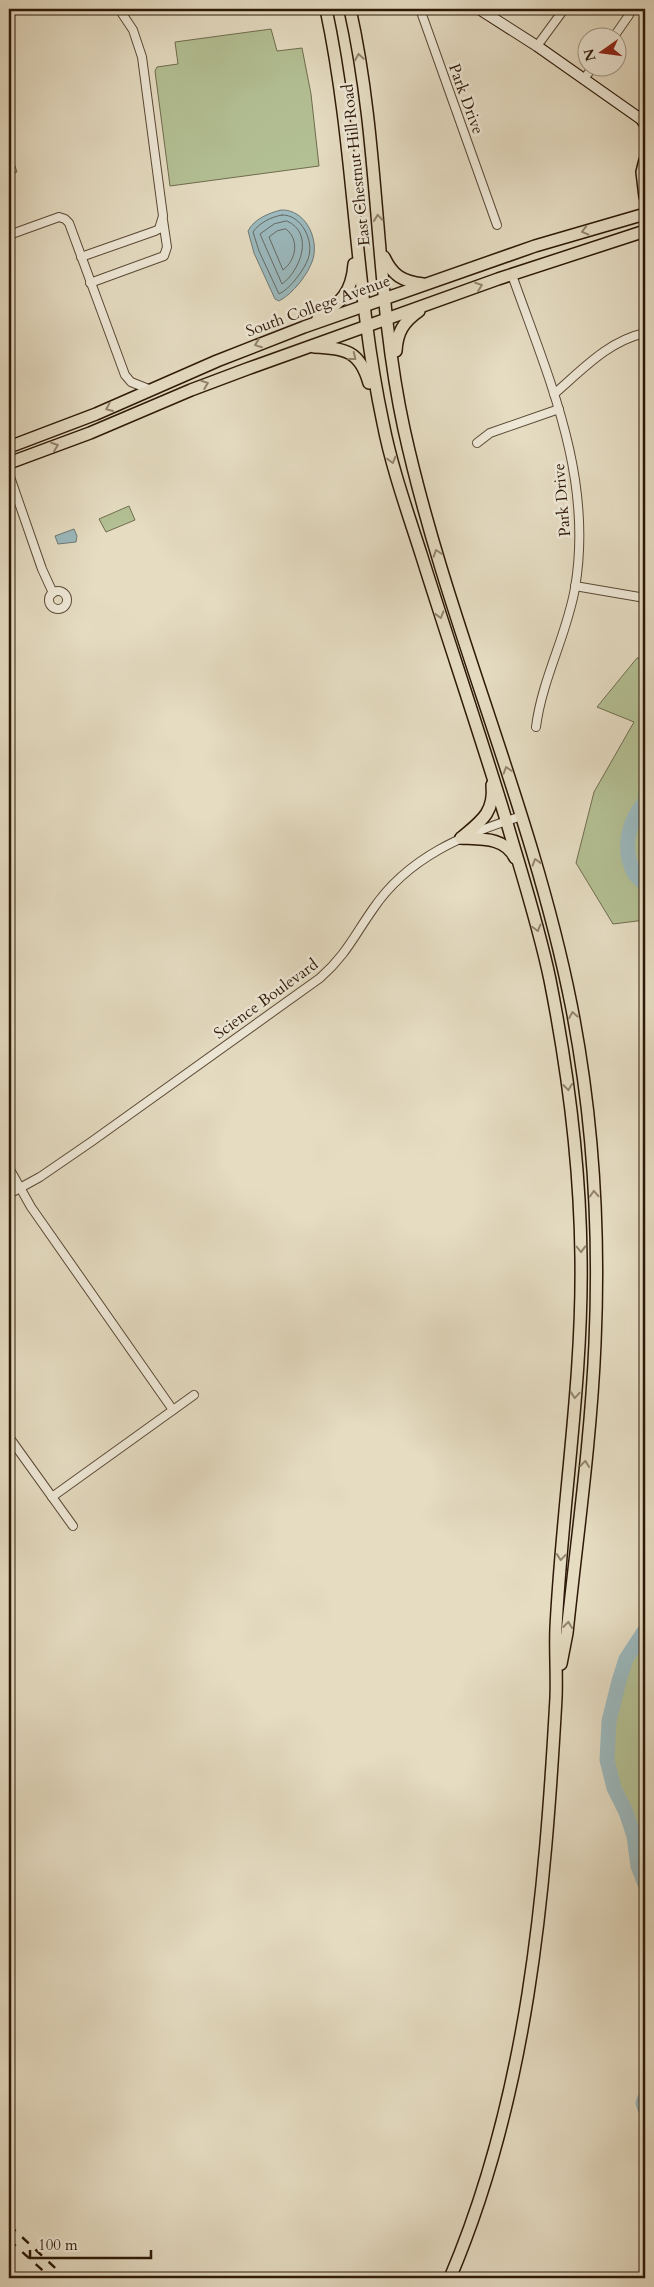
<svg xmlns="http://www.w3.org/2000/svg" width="654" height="2287" viewBox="0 0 654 2287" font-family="Cardo,serif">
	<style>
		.green { fill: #b3c094; stroke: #706c4e }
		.water { fill: #9bb9be; stroke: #6f7975 }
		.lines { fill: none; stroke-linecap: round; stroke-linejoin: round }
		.shore { stroke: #646962; stroke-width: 1 }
		.river { stroke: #9bb9be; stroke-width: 15 }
		.street-casing { stroke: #5b4a36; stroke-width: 10 }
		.secondary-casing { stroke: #2d1907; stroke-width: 12 }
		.primary-casing { stroke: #2d1907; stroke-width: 14 }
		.street { stroke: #eee8d7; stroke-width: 8 }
		.secondary { stroke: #eee8d7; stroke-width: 10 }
		.primary { stroke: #e5dcc2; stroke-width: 11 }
		.rail { stroke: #2d1907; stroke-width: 2.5; stroke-dasharray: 9 9; stroke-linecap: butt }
		.oneway { stroke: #92846e }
		.labels { text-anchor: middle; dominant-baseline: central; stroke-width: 5; stroke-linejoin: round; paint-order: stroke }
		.street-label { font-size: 16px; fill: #2d1907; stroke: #eee8d7 }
	</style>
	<rect width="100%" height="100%" fill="#e5dcc2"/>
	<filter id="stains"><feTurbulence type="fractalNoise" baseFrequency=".004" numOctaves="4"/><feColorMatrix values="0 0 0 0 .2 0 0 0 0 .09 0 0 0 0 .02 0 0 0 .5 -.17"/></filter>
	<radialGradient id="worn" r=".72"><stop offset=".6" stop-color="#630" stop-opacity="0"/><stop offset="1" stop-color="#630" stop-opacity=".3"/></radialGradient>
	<g class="green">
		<path d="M 271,29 L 277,51 L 302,48 L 311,94 L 319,166 L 170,186 L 155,71 L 157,67 L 178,64 L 175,42 Z"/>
		<path d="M 9,148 L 17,172 L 9,175 Z"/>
		<path d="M 129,506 L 135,520 L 106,532 L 99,519 Z"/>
		<path d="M 637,658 L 645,658 L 645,920 L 613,924 L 576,863 L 594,792 L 634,722 L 597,707 Z"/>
		<path d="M 645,1640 L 645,1884 L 638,1866 L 634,1836 L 607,1760 L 626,1659 Z"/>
	</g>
	<g class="water">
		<path d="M 281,210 C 305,209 319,238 313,259 C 309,273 293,294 279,301 L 275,299 L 254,253 L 248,231 C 254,219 269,213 281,210 Z"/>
		<path d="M 74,529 L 77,536 L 76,542 L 58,544 L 55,536 Z"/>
	</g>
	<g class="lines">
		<g class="shore">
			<path d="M 282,215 C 301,214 315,241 308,259 C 304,270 290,289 279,294 L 259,251 L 253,232 C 259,223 271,217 282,215 Z"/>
			<path d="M 287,221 C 315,233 300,271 282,284 L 260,234 L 274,224 Z"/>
			<path d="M 286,229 C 300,240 296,260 283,270 L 269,237 L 277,231 Z"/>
		</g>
		<g class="river">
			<path d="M 645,802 C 628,821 622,849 634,873 C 636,877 642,881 645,884"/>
			<path d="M 645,1630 L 626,1659 L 619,1681 L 609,1721 L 607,1760 L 614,1788 L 626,1812 L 634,1836 L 638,1866 L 645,1884"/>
			<path d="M 645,2098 L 643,2103 L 645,2109"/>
		</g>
		<g class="street-casing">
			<g id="street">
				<path d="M 420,9 L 497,225"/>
				<path d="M 613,38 L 629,15 L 630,9"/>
				<path d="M 537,46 L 562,12"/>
				<path d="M 584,79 L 592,68"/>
				<path d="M 9,235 L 59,217 L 65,219 L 69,223 L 125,375 L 131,382 L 151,390"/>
				<path d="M 81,257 L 155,231 L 159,229 L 163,216 L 142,57 L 133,30 L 119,9"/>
				<path d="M 512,275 C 548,377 594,477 575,588 C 567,635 542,679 536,727"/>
				<path d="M 90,283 L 164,256 L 167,247 L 163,220"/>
				<path d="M 554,394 C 582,370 608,341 645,333"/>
				<path d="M 477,443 L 490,433 L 559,409"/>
				<path d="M 9,474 L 42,569 L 53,593"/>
				<path d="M 575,586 L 645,598"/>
				<circle cx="58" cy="600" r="9"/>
				<path d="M 9,1168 L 31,1207 L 173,1410"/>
				<path d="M 9,1194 L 40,1177 L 91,1142 L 320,978 C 346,955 354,936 373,909 C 408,857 464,834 522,816"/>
				<path d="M 9,1437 L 73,1526"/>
				<path d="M 52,1497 L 194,1395"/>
			</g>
		</g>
		<g class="secondary-casing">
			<path id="secondary" d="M 479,9 L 537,46 L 645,122"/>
		</g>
		<g class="primary-casing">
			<g id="primary">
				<path d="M 326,9 C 355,145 354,287 383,423 C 392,469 408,513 422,557 C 450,646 480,734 507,823 C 522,875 539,927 550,980 C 568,1071 580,1164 581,1257 C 583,1381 562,1504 556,1628 C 555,1651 557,1675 556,1698 C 545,1895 528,2095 450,2278"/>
				<path d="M 350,9 C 381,147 374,291 404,429 C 447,624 532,808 571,1004 C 593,1115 600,1230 595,1343 C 591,1440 577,1537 567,1633 L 561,1664"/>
				<path d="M 642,119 L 645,124"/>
				<path d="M 645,160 L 642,172 L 645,197"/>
				<path d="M 384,257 C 393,276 402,281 423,284"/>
				<path d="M 318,318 C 341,302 352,293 354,264"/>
				<path d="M 314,347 C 345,348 360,351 369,383"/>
				<path d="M 396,351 C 397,333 403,322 419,311"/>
				<path d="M 9,447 L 96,414 L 217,361 L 304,327 L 535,246 L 645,214"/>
				<path d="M 9,463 L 90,433 L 191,390 L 247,369 L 498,279 L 645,231"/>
				<path d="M 461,838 C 481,839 505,837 515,858"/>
				<path d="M 461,838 C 480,822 495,813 492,785"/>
			</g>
		</g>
		<use href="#street" class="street"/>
		<use href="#secondary" class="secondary"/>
		<use href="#primary" class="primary"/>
		<g class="rail">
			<path d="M 9,2225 L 66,2278"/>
			<path d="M 9,2240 L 51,2278"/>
		</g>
	</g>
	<defs><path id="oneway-chevron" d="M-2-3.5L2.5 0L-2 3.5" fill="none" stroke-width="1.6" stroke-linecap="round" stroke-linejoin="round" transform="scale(1.25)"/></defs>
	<g class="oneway">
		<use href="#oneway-chevron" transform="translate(359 57) rotate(-99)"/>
		<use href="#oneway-chevron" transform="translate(378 218) rotate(-96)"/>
		<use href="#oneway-chevron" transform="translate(585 231) rotate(165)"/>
		<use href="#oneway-chevron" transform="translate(479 286) rotate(-20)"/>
		<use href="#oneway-chevron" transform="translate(258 344) rotate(159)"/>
		<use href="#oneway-chevron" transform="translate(353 357) rotate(38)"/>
		<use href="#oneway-chevron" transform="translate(205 384) rotate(-21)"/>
		<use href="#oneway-chevron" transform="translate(109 408) rotate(157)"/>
		<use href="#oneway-chevron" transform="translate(55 446) rotate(-20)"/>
		<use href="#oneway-chevron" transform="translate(392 460) rotate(75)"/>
		<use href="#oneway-chevron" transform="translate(437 553) rotate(-108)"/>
		<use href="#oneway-chevron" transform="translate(440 615) rotate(73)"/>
		<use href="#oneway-chevron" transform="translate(507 770) rotate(-108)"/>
		<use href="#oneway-chevron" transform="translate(536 862) rotate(-107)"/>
		<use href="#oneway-chevron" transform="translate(537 928) rotate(75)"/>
		<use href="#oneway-chevron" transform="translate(573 1015) rotate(-100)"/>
		<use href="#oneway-chevron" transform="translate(568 1087) rotate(83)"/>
		<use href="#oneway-chevron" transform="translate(594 1194) rotate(-93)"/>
		<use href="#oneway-chevron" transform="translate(581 1249) rotate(88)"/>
		<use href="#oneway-chevron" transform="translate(575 1395) rotate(95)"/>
		<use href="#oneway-chevron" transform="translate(585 1464) rotate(-84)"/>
		<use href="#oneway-chevron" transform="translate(561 1557) rotate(95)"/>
		<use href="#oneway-chevron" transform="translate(568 1625) rotate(-84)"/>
	</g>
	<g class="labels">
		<g class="street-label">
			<text transform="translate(466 99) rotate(70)">Park Drive</text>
			<text transform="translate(356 165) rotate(-96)">East Chestnut Hill Road</text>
			<text transform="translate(318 306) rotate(-20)">South College Avenue</text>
			<text transform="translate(562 500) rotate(-95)">Park Drive</text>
			<text transform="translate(266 999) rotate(-36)">Science Boulevard</text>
		</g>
	</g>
	<rect width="654" height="2287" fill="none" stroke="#e5dcc2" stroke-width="30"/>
	<rect x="10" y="10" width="634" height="2267" fill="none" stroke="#2d1907" stroke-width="2.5"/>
	<rect x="15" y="15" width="624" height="2257" fill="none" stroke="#2d1907"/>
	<g transform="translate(602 52) rotate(256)"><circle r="24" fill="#eee8d7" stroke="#a19584"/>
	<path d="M0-4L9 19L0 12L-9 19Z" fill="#8f2418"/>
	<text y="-8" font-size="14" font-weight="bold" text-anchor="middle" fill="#2d1907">N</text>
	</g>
	<path d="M30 2250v8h121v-8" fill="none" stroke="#2d1907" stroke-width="2.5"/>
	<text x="38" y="2250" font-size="15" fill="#2d1907" stroke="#eee8d7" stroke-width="4" paint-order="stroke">100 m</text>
	<rect width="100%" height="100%" filter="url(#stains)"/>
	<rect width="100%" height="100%" fill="url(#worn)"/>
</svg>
